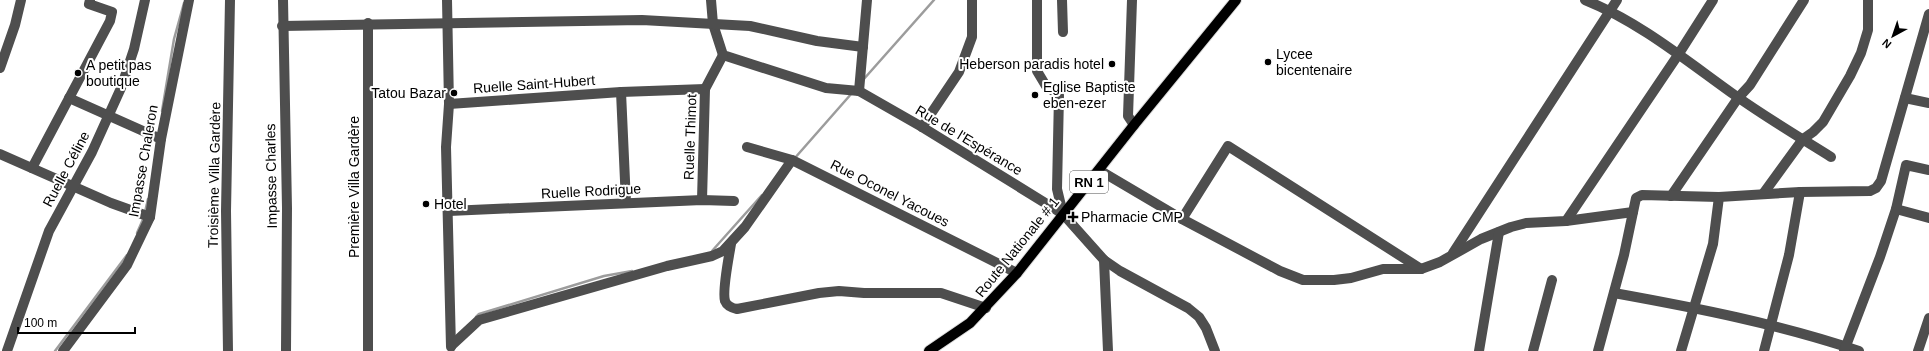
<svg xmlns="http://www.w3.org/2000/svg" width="1929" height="351" viewBox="0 0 1929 351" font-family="Arial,sans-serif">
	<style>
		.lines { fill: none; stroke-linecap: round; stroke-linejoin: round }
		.stream { stroke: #9c9c9c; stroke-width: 2.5 }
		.major-casing { stroke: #dbdbdb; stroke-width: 12 }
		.minor { stroke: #4e4e4e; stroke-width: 10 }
		.major { stroke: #000; stroke-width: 10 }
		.poi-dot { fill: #000; stroke: #fff; stroke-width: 1.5 }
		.labels { text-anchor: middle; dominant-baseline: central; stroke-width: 4; stroke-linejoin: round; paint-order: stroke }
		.shield { fill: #fff; stroke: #4c4c4c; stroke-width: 1 }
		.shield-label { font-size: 13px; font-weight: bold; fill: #000 }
		.poi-label { font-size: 14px; fill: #000; stroke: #fff; text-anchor: start }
		.street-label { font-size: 14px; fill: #000; stroke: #fff }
	</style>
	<rect width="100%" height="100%" fill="#fff"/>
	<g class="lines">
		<g class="stream">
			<path d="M 863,80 L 934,0"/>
			<path d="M 162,111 L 174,39 L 184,3"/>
			<path d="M 794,159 L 852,93"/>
			<path d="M 145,212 L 148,199"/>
			<path d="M 137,233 L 144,217"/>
			<path d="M 712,251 L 762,195"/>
			<path d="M 476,317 L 479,314 L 604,276 L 632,271"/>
			<path d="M 55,351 L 127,255"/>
		</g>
		<g class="major-casing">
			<path id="major" d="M 929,351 L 970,323 L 1017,273 L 1134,125 L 1236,0"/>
		</g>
		<g class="minor">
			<path d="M 283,0 L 287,208 L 286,351"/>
			<path d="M 447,0 L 449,104 L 446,147 L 451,347"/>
			<path d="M 711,0 L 713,24 L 723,55 L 826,88 L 859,91 L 922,127 L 1063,214 L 1104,260 L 1120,271 L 1188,308 L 1199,317 L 1206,328 L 1215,351"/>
			<path d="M 1037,0 L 1037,71 L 1046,86 L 1059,95 L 1057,189 L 1063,214"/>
			<path d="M 1062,0 L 1063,32"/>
			<path d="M 1132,0 L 1128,116 L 1134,125"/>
			<path d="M 1585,0 C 1640,22 1688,62 1736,96 C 1767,118 1799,137 1831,157"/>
			<path d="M 282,26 L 642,20 L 750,26 L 817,41 L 863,47"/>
			<path d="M 0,68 L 15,25 L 21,0"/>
			<path d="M 859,91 L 867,0"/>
			<path d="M 621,92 L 626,203"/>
			<path d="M 69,98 L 161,139"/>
			<path d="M 1905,98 L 1929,103"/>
			<path d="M 449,104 L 621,92 L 705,89"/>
			<path d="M 922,127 L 959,72 L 972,37 L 972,0"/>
			<path d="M 747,147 L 792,160 L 1017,273"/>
			<path d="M 0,154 L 111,203 L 150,217"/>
			<path d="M 32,168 L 110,21 L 112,12 L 89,4 L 90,0"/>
			<path d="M 1099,170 L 1182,219 L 1280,271 L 1303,280 L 1334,280 L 1351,278 L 1383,269 L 1421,269 L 1440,262 L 1481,239 L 1511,227 L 1526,223 L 1566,221 L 1633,212"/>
			<path d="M 1763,194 L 1803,139 L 1813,132 L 1823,122 L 1850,76 L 1861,53 L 1868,30 L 1868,0"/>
			<path d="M 1671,196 L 1738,98 L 1750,85 L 1804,0"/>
			<path d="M 702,200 L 705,89 L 723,55"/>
			<path d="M 1896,209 L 1929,218"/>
			<path d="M 449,211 L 702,200 L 734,201"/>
			<path d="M 1182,219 L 1228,146 L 1421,269"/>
			<path d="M 1566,221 L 1678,55 L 1713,0"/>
			<path d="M 731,244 C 729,256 722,291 725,301 C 727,306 732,308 737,309 L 819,293 L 839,291 L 864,293 L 941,293 L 986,308"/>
			<path d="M 1453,253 L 1617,0"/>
			<path d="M 1104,260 L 1108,351"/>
			<path d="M 1614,293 C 1697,308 1779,324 1859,351"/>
			<path d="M 452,345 L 479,320 L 667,266 L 712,256 L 723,251 L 745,227 L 792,160"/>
			<path d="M 7,351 L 49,231 L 92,152 L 121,88 L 134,49 L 145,0"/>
			<path d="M 63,351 L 127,265 L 150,217 L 161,139 L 189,0"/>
			<path d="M 228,351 L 226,211 L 230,0"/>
			<path d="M 368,351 L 368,23"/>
			<path d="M 1479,351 L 1499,232"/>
			<path d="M 1533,351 L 1552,280"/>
			<path d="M 1598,351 L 1624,255 L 1636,198 L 1642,195 L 1719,197"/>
			<path d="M 1681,351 L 1713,244 L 1719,197 L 1800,192 L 1870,191 L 1876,188 L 1881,181 L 1929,14"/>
			<path d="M 1764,351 L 1789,255 L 1800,192"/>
			<path d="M 1844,351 L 1880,257 L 1896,209 L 1906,165 L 1929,170"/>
			<path d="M 1918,351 L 1929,318"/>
		</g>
		<use href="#major" class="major"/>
	</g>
	<g class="poi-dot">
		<circle cx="1268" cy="62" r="4"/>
		<circle cx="1112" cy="64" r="4"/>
		<circle cx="78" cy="73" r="4"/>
		<circle cx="454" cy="93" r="4"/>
		<circle cx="1035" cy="95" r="4"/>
		<circle cx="426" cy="204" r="4"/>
		<path d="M1071 211h4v4h4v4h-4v4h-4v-4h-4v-4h4z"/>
	</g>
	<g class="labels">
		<rect class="shield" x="1070" y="171" width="38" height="22" rx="3"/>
		<g class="shield-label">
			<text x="1089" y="182">RN 1</text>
		</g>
		<g class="poi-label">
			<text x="1276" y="54">Lycee<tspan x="1276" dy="16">bicentenaire</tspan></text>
			<text x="1104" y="64" text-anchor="end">Heberson paradis hotel</text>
			<text x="86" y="65">A petit pas<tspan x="86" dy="16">boutique</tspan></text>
			<text x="1043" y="87">Eglise Baptiste<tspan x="1043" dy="16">eben-ezer</tspan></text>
			<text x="446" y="93" text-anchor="end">Tatou Bazar</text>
			<text x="434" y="204">Hotel</text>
			<text x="1081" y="217">Pharmacie CMP</text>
		</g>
		<g class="street-label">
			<text transform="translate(534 84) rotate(-4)">Ruelle Saint-Hubert</text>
			<text transform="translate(690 137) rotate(-88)">Ruelle Thimot</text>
			<text transform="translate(969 140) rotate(31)">Rue de l'Espérance</text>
			<text transform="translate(143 161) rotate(-80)">Impasse Chaleron</text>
			<text transform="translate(66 169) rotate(-62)">Ruelle Céline</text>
			<text transform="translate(214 175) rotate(-89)">Troisième Villa Gardère</text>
			<text transform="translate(271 176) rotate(-91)">Impasse Charles</text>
			<text transform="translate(354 187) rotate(-90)">Première Villa Gardère</text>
			<text transform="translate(591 191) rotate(-3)">Ruelle Rodrigue</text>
			<text transform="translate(890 193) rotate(27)">Rue Oconel Yacoues</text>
			<text transform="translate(1017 247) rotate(-51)">Route Nationale # 1</text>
		</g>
	</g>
	<g transform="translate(1893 36) rotate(220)" stroke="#ffffff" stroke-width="3" paint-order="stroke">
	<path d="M0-3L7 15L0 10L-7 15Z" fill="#000000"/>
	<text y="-6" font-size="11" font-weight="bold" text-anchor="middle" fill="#000000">N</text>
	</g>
	<path d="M18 327v6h117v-6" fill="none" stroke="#000000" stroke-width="2"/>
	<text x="24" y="327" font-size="12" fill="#000000" stroke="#ffffff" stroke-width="3" paint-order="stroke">100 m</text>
</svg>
